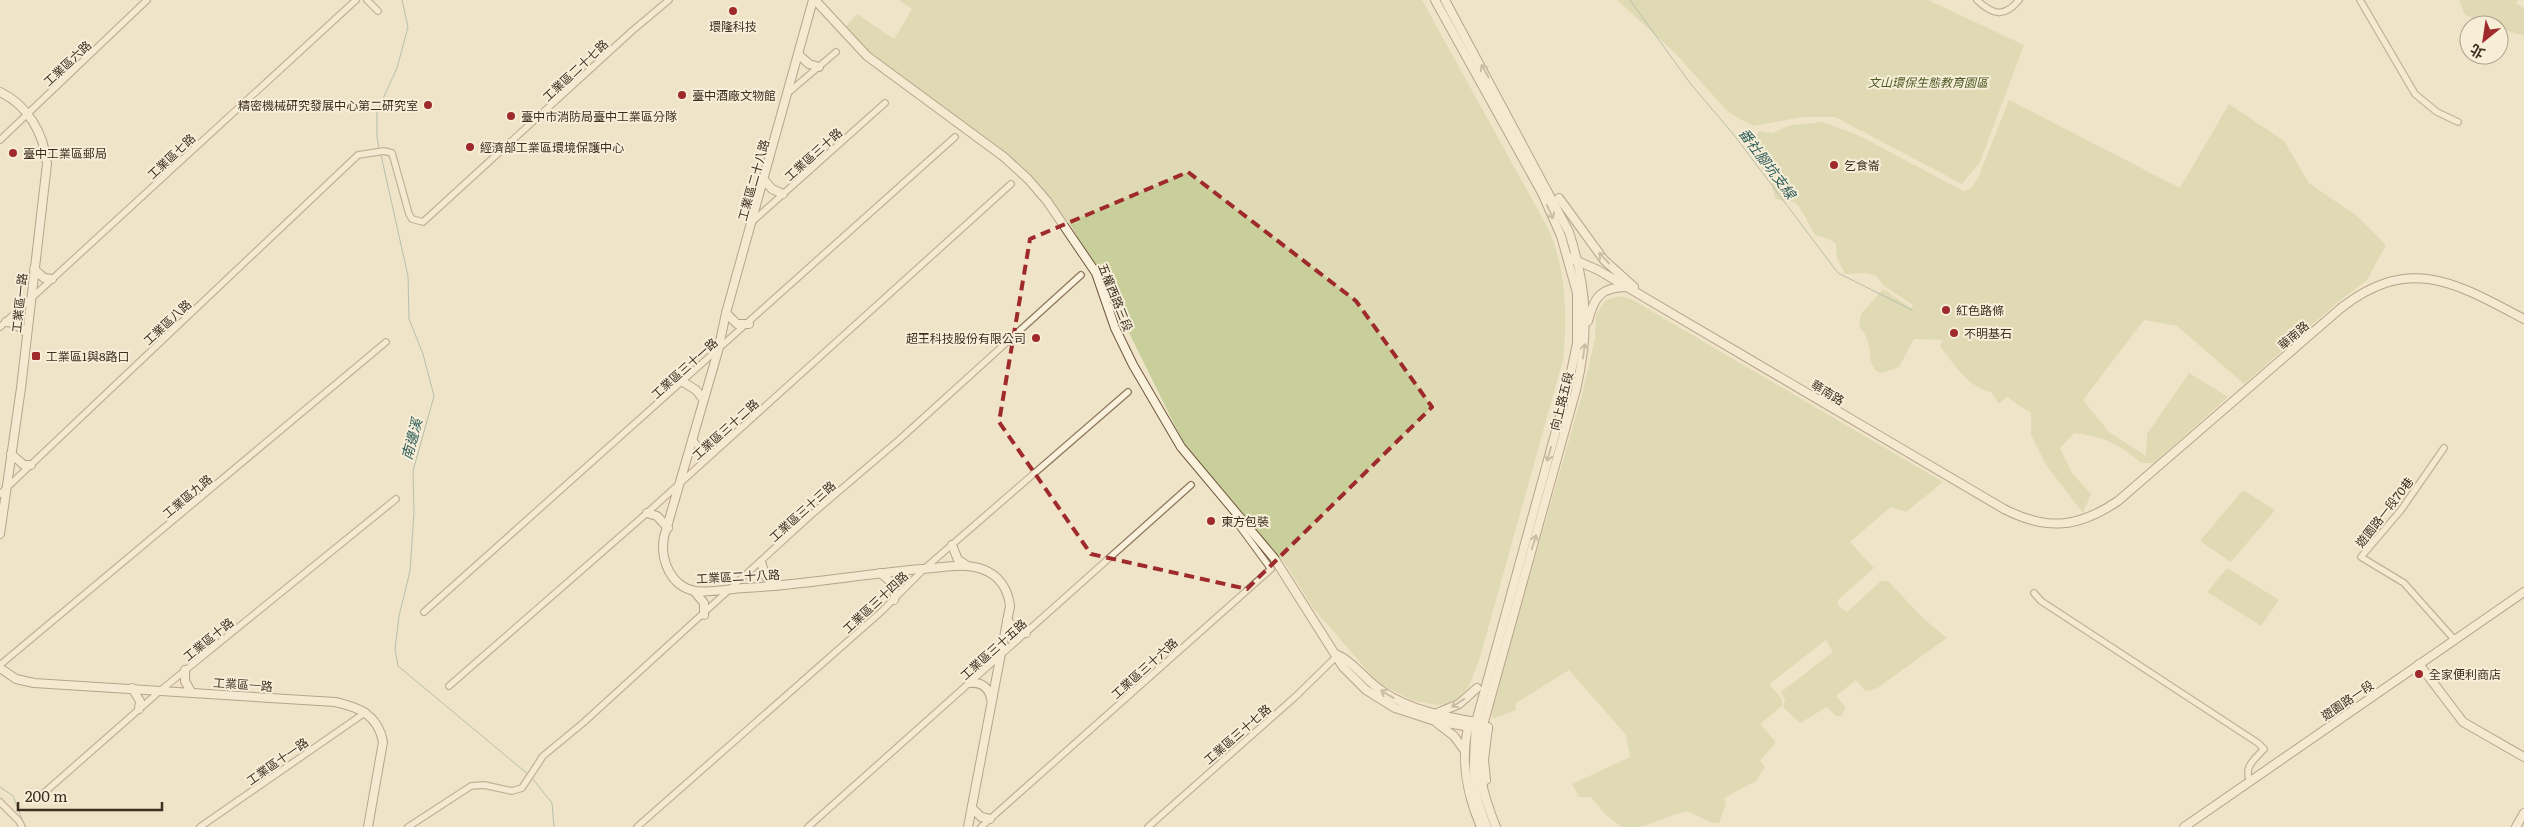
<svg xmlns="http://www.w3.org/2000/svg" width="2524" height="827" viewBox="0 0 2524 827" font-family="Literata,'Noto Sans TC',serif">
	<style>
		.green { fill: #c9cf9b }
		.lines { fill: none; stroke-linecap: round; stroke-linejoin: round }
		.stream { stroke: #6f938a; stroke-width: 1 }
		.street-casing { stroke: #8d765c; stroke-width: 8 }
		.secondary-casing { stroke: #6f573f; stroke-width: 10 }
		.street { stroke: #faf1dc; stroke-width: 5.5 }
		.secondary { stroke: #faf1dc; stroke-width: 8 }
		.oneway { stroke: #9c907e }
		.marked { fill: none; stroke: #9e2a2b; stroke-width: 4; stroke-dasharray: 10 6; stroke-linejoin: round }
		.poi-dot { fill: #9e2a2b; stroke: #f7eed8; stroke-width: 2 }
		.labels { text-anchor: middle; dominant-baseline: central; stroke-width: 4; stroke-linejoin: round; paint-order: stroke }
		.poi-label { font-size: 12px; fill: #3d2e20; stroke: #f7eed8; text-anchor: start }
		.street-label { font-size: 12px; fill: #3d2e20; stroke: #f7eed8 }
		.park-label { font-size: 12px; font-style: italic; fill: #4d5a26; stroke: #f7eed8 }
		.water-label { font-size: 14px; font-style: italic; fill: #2f5d5a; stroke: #f7eed8 }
	</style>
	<rect width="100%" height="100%" fill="#f0e4c8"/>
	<g class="green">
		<path d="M 899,0 L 1422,0 L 1549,230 C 1566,271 1568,316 1563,360 L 1479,661 L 1468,688 L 1459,698 L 1446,704 L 1436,705 L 1411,700 L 1378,683 L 1313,608 L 1286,565 L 1201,466 L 1183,442 L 1101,276 L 1070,224 L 1014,159 L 868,54 L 846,26 L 857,14 L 894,39 L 912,9 Z"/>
		<path d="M 1617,0 L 1928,0 L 2024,45 L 1980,162 L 1962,184 L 1835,117 L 1803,117 L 1753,126 L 1728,112 L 1675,53 Z"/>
		<path d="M 2459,0 L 2518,0 L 2516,3 L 2524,8 L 2524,36 L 2499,28 L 2499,25 L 2491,25 L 2465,15 Z"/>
		<path d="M 2009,100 L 2180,188 L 2229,104 L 2284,141 L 2309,183 L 2357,216 L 2386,245 L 2367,280 L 2338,302 L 2244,384 L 2177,326 L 2144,320 L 2083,400 L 2109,432 L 2146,456 L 2147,434 L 2189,373 L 2228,397 L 2154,463 L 2141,463 C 2120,444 2101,436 2074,433 L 2060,448 L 2072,473 L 2091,494 L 2083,513 L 2046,465 L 2031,435 L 2031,413 L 2007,397 L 1999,404 L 1991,392 C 1970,389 1952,362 1940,346 L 1943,340 L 1914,339 L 1899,367 L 1882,373 L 1876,371 L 1870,361 C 1872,351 1867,333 1859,327 L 1861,314 L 1883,289 L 1911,308 L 1913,305 L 1884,286 L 1876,276 L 1866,273 L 1845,274 L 1837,258 L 1836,244 L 1829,239 L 1815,235 C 1811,229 1800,204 1794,202 C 1787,200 1784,203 1775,198 L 1771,181 L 1748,149 L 1759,131 L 1772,133 L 1791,125 L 1823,122 L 1860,136 L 1963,191 L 1971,188 L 1978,178 Z"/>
		<path d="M 1620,296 L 1631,299 L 1943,482 L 1906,512 L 1891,507 L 1850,542 L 1874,568 L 1838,600 L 1838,605 L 1847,612 L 1881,581 L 1888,581 L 1923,618 L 1947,638 L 1876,689 L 1865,691 L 1856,680 L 1836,696 L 1846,708 L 1841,716 L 1836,716 L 1827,707 L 1800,723 L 1783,707 L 1785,699 L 1781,692 L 1833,652 L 1826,640 L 1772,682 L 1770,685 L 1782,699 L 1782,706 L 1760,724 L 1776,742 L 1760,761 L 1765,767 L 1756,781 L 1724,798 L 1726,804 L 1719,823 L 1713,823 L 1686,811 L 1640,827 L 1621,827 L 1604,813 L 1591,797 L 1579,797 L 1572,784 L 1630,757 L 1626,735 L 1569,670 L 1515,704 L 1516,710 L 1493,719 L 1491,710 L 1582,395 L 1595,338 L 1596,314 L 1606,300 Z"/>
		<path d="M 2243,490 L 2275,510 L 2231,562 L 2200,541 Z"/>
		<path d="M 2227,568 L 2279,600 L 2261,626 L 2207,592 Z"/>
	</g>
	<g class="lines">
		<g class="stream">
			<path d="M 1630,0 L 1690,83 L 1734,135 L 1838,273 L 1912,310"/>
			<path d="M 379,148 L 377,137 L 377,112 L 397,68 L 408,27 L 402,0"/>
			<path d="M 381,155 L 408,276 L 409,319 L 423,354 L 434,396 L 413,471 L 414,513 L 410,571 L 399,616 L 395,649 L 398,666 L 529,775"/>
			<path d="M 532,778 L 552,803 L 554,827"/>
			<path d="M 0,787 L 13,796 L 25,827"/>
		</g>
		<g class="street-casing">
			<g id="street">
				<path d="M 367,0 L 378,11"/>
				<path d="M 1977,0 C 1993,15 2004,18 2019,0"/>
				<path d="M 2360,0 L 2415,94 L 2437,112 L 2458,122"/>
				<path d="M 789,92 L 836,52"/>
				<path d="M 0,140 L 147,0"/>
				<path d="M 754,220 L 885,103"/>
				<path d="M 0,327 L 356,0"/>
				<path d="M 693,439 L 700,450 L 713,453"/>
				<path d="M 2444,448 L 2401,510 L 2361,557 L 2404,583 L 2452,637 L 2456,639"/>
				<path d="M 0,494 L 358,155 L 384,151 L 392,153 L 409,214 L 412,219 L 423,222 L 632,31 L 669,0"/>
				<path d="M 2034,593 L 2041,601 L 2258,743 L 2264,749 C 2255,759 2243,767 2250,781"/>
				<path d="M 424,612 L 955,137"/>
				<path d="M 0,665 L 386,342"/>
				<path d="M 449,686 L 647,513 L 1011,184"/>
				<path d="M 37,799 L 161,690 L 396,499"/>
				<path d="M 0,802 L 19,821 L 22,827"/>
				<path d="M 200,827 L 366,712"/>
				<path d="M 408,827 L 471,786 L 484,785 L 512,791 L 522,788 L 543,756 L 583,723 L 811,515 L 900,439 L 1081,275"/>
				<path d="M 637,827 L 882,611 L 924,569 L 1128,392"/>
				<path d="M 808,827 L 1191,485"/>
				<path d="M 981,827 L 1271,569 L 1235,520 L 1237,513"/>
				<path d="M 1148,827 L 1295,697 L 1338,655"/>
			</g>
		</g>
		<g class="secondary-casing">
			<g id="secondary">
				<path d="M 813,0 L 726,313 L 718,351 L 664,537 C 660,559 670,586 695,591 C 710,593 728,589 744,588 C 804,585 862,574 922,569 C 941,568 963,562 982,569 C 999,575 1008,589 1010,606 L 968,827"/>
				<path d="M 815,0 L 867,56 L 1004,157 L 1028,179 L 1047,201 L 1096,273 L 1115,328 L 1133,365 L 1181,447 L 1274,558 L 1343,667 L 1366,690 L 1395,708 L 1435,721 L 1488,730"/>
				<path d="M 1435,0 L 1542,193 L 1561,236 L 1577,293 L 1577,343 L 1568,387 L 1476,722 C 1474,768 1469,782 1487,827"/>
				<path d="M 1445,0 L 1569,232 C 1587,289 1590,330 1576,390 L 1482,729 C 1478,771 1480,788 1496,827"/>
				<path d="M 799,55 L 809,64 L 819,67"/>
				<path d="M 0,92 C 28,105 44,134 47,164 L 21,388 L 0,534"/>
				<path d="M 765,181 L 772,189 L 783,194"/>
				<path d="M 1559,198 L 1604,260 L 1634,287"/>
				<path d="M 1568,257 L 1598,270 L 2004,509 C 2047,531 2078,528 2118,501 L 2341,308 C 2410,254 2456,283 2524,319"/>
				<path d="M 34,269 L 44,278 L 52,279"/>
				<path d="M 726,313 L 737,324 L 749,324"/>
				<path d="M 1588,321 C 1594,297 1601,287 1627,287"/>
				<path d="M 6,322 L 14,323 L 27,333"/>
				<path d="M 683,382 L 696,390 L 703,399"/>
				<path d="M 11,454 L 24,465 L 31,465"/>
				<path d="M 647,513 L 657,516 L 668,528"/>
				<path d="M 952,545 L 958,560 L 966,565"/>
				<path d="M 761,562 L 766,577 L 775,586"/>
				<path d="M 880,573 C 890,580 897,587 894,600"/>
				<path d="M 694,591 L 704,603 L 704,615"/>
				<path d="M 1007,620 L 1017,631 L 1026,633"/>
				<path d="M 1338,655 C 1355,663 1366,681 1382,691 C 1411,711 1447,717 1481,723"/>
				<path d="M 2419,664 L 2463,722 L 2524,757"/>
				<path d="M 0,668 L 16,679 L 34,683 L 335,702 C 359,707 378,715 383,742 L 368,827"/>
				<path d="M 185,670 L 185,681 L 191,692"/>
				<path d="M 970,683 C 981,682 989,687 991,699"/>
				<path d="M 132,688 L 140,701 L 139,709"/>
				<path d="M 1437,713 L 1459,704 L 1477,688"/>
				<path d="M 1437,723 L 1454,736 L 1465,751"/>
				<path d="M 1469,724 C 1460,758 1467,795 1481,827"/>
				<path d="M 1486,780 L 1484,760 L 1488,727"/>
				<path d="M 972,808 L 981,817 L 990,819"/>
				<path d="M 2184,827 L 2524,592"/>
				<path d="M 2516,827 L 2524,813"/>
			</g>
		</g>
		<use href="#street" class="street"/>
		<use href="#secondary" class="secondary"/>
	</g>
	<defs><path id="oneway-shaft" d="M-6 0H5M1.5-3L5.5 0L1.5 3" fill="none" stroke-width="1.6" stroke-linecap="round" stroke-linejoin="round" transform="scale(1.25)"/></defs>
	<g class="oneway">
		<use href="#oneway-shaft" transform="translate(1485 71) rotate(-119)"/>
		<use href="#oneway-shaft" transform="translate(1550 212) rotate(66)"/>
		<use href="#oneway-shaft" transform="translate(1604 258) rotate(-133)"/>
		<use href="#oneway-shaft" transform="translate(1584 351) rotate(-82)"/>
		<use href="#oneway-shaft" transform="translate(1549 454) rotate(106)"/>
		<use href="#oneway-shaft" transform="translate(1534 542) rotate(-73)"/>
		<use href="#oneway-shaft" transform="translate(1387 694) rotate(-149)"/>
		<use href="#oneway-shaft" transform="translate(1458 703) rotate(147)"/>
	</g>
	<path d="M0 0H2524V827H0ZM 1188,172 L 1356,301 L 1432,407 L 1247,589 L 1091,554 L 999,422 L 1030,239 Z" fill="#f0e4c8" fill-opacity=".55" fill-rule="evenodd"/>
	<path class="marked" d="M 1188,172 L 1356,301 L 1432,407 L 1247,589 L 1091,554 L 999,422 L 1030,239 Z"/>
	<g class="poi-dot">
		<circle cx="733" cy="11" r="5"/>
		<circle cx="682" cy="95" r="5"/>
		<circle cx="428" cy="105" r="5"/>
		<circle cx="511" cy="116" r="5"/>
		<circle cx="470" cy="147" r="5"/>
		<circle cx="13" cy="153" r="5"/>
		<circle cx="1834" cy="165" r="5"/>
		<circle cx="1946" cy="310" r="5"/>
		<circle cx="1954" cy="333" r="5"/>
		<circle cx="1036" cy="338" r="5"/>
		<rect x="31" y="351" width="10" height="10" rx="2.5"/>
		<circle cx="1211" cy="521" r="5"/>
		<circle cx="2419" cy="674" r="5"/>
	</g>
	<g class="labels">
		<g class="poi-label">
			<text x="733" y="26" text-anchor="middle">環隆科技</text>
			<text x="692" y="95">臺中酒廠文物館</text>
			<text x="418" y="105" text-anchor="end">精密機械研究發展中心第二研究室</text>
			<text x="521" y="116">臺中市消防局臺中工業區分隊</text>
			<text x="480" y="147">經濟部工業區環境保護中心</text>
			<text x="23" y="153">臺中工業區郵局</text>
			<text x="1844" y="165">乞食崙</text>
			<text x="1956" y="310">紅色路條</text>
			<text x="1964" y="333">不明基石</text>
			<text x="1026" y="338" text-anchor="end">超王科技股份有限公司</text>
			<text x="46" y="356">工業區1與8路口</text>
			<text x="1221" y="521">東方包裝</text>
			<text x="2429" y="674">全家便利商店</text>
		</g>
		<g class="street-label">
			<text transform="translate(67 63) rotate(-43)">工業區六路</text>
			<text transform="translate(575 70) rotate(-43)">工業區二十七路</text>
			<text transform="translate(813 154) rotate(-42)">工業區三十路</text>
			<text transform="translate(171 156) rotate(-43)">工業區七路</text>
			<text transform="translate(753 180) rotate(-74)">工業區二十八路</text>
			<text transform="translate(1116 297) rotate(68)">五權西路三段</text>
			<text transform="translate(19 303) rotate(-84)">工業區一路</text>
			<text transform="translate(167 322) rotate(-43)">工業區八路</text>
			<text transform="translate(2293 335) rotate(-41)">華南路</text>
			<text transform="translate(684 368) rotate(-42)">工業區三十一路</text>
			<text transform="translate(1828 392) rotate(31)">華南路</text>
			<text transform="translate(1561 401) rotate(-76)">向上路五段</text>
			<text transform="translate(725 429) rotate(-42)">工業區三十二路</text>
			<text transform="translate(187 496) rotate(-40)">工業區九路</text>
			<text transform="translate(802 511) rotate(-42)">工業區三十三路</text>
			<text transform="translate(2384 512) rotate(-52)">遊園路一段70巷</text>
			<text transform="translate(738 576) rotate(-3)">工業區二十八路</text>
			<text transform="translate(875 602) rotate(-43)">工業區三十四路</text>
			<text transform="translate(208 639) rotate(-39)">工業區十路</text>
			<text transform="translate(993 649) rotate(-42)">工業區三十五路</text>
			<text transform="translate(1144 668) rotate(-42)">工業區三十六路</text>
			<text transform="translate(243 684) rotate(4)">工業區一路</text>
			<text transform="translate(2347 700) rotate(-34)">遊園路一段</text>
			<text transform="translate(1237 734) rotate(-41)">工業區三十七路</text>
			<text transform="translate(277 761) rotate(-35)">工業區十一路</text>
		</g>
		<g class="park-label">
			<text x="1928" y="82">文山環保生態教育園區</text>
		</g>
		<g class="water-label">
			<text transform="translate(1768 163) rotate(53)">番社腳坑支線</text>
			<text transform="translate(411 439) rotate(-75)">南邊溪</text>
		</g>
	</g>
	<g transform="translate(2484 40) rotate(210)"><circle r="24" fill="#f7eed8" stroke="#ada18e"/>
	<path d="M0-4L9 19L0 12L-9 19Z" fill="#9e2a2b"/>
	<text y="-8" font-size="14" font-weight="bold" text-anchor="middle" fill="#3d2e20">北</text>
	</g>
	<path d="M18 802v8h144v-8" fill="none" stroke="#3d2e20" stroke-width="2.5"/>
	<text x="25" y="802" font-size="15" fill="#3d2e20" stroke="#f7eed8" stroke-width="4" paint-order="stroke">200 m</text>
</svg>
